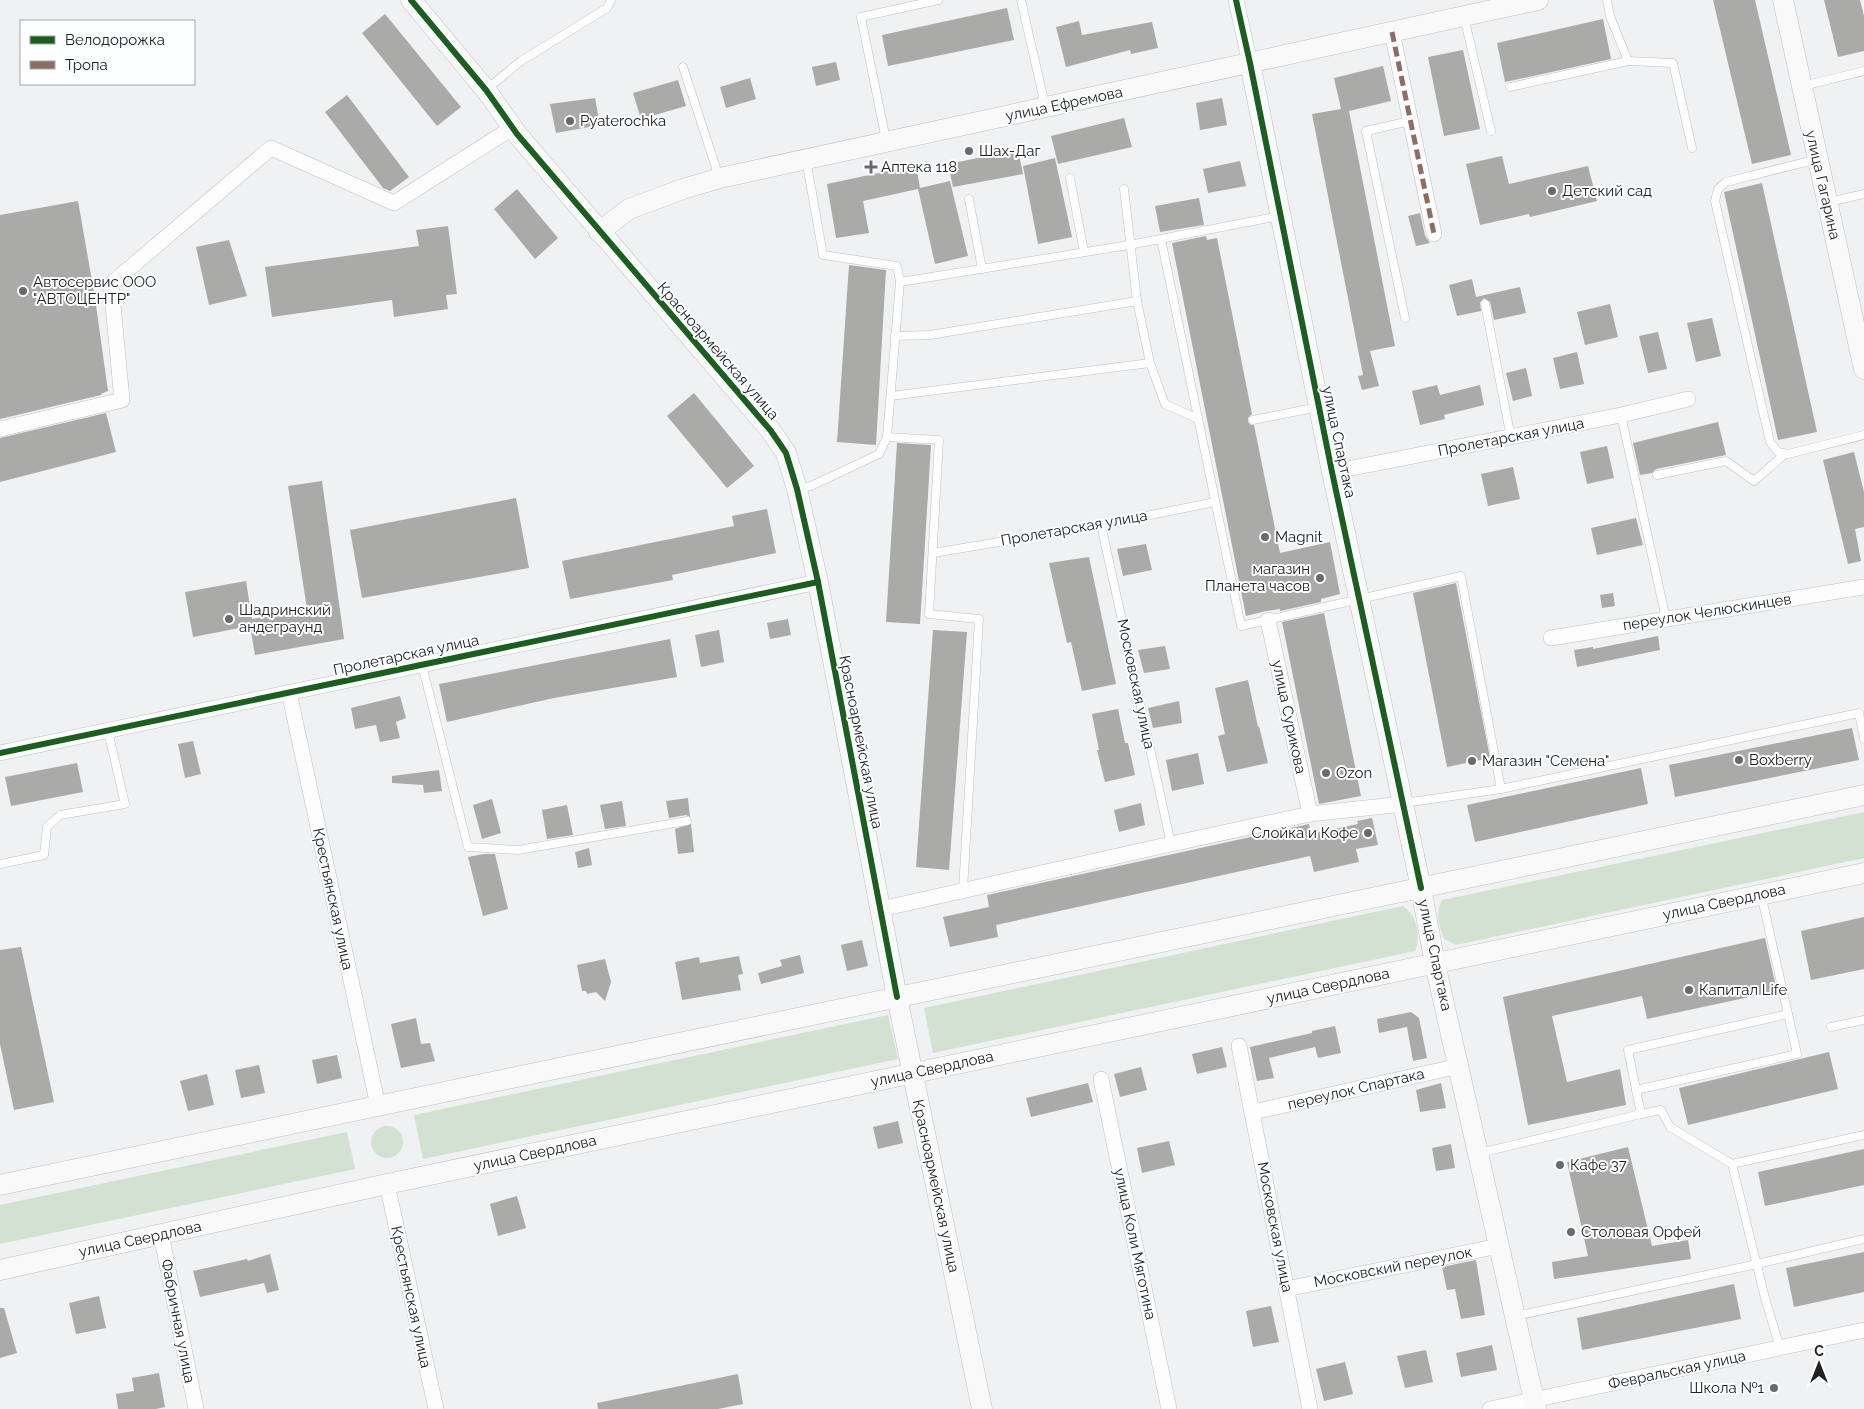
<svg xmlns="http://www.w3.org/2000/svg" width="1864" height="1409" viewBox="0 0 1864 1409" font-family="Raleway,sans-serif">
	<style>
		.green { fill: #d2e1d2 }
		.building { fill: #aaaaa9 }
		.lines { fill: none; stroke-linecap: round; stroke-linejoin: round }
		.lane-casing { stroke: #bec0c0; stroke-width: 9 }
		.street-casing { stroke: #bec0c0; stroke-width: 16 }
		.secondary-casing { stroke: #bec0c0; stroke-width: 21 }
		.lane { stroke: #fdfdfd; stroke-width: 8 }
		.street { stroke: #fdfdfd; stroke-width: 15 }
		.secondary { stroke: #faf9f9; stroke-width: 20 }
		.quiet { stroke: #8d6e63; stroke-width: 5; stroke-dasharray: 10 5; stroke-linecap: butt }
		.cycleway-casing { stroke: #fdfeff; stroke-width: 9 }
		.cycleway { stroke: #1b5e20; stroke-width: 6 }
		.poi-dot { fill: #696a6b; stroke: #fdfeff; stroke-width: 2 }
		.labels { text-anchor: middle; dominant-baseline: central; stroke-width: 4; stroke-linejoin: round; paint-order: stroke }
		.street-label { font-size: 15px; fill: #212122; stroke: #fdfeff }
		.poi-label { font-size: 15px; fill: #212122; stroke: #fdfeff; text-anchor: start }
	</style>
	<rect width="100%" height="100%" fill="#f0f1f2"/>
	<g class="green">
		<path d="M 1864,812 L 1864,858 L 1456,945 L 1444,939 C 1439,924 1435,915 1442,900 Z"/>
		<path d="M 1403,906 C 1417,915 1421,937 1415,951 L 933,1053 L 924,1008 Z"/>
		<path d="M 888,1015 L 898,1059 L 423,1159 L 414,1115 Z"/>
		<circle cx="387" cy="1142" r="16"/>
		<path d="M 347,1132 L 355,1169 L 0,1244 L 0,1205 Z"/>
	</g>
	<g class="building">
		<path d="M 1713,0 L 1755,0 L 1791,155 L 1752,164 Z"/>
		<path d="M 1824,0 L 1860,0 L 1864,16 L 1864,51 L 1838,57 Z"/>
		<path d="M 1007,8 L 1014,40 L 888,66 L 882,35 Z"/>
		<path d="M 385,14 L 461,107 L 437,126 L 362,33 Z"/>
		<path d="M 1603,19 L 1611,59 L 1505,82 L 1497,43 Z"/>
		<path d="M 1079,21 L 1082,35 L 1152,22 L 1158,48 L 1131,54 L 1130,50 L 1066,67 L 1056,27 Z"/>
		<path d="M 1463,50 L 1480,129 L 1444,136 L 1428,57 Z"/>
		<path d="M 836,62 L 840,80 L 816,86 L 812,67 Z"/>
		<path d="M 1383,66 L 1391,101 L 1349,111 L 1395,346 L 1370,351 L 1379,386 L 1362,390 L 1358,376 L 1363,375 L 1312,114 L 1341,109 L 1334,78 Z"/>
		<path d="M 750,78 L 756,99 L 726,108 L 720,87 Z"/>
		<path d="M 678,80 L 686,106 L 641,119 L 633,93 Z"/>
		<path d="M 347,95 L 409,177 L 390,191 L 383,188 L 325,112 Z"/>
		<path d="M 595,98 L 600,125 L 556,133 L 550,104 Z"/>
		<path d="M 1222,98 L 1227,125 L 1200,130 L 1196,103 Z"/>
		<path d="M 1124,118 L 1132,147 L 1058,164 L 1051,136 Z"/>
		<path d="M 1018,150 L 1023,174 L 953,187 L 948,164 Z"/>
		<path d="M 1502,156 L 1509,184 L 1588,166 L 1597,201 L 1530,217 L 1529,214 L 1480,225 L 1466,164 Z"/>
		<path d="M 1055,158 L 1072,237 L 1038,244 L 1023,166 Z"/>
		<path d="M 1240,161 L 1246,186 L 1208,193 L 1203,169 Z"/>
		<path d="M 916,165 L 920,188 L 950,181 L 968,256 L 935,264 L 918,189 L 863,201 L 869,233 L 836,238 L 827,184 Z"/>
		<path d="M 1762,183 L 1817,432 L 1778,440 L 1724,192 Z"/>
		<path d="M 517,189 L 558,238 L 535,259 L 494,209 Z"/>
		<path d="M 1199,198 L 1204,225 L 1160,232 L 1155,206 Z"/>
		<path d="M 78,201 L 95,298 L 108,391 L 101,394 L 101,395 L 0,419 L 0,215 Z"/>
		<path d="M 1420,213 L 1425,236 L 1430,243 L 1416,246 L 1408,216 Z"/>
		<path d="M 448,226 L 457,294 L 446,295 L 448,309 L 394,317 L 392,300 L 272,317 L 265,267 L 419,246 L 416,230 Z"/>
		<path d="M 1206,236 L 1207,240 L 1217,238 L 1252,414 L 1248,418 L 1248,422 L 1251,425 L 1254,425 L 1280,553 L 1330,542 L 1340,594 L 1321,599 L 1321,602 L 1280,611 L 1280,609 L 1266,611 L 1246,616 L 1172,243 Z"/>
		<path d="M 229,240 L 247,296 L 209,305 L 196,247 Z"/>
		<path d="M 849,265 L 886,270 L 876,445 L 837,442 Z"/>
		<path d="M 1472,279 L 1476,297 L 1520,287 L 1526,313 L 1494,320 L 1490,302 L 1484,298 L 1480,303 L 1481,311 L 1457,316 L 1449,285 Z"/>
		<path d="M 1610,304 L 1618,337 L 1585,345 L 1577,312 Z"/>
		<path d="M 1712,318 L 1721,356 L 1696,362 L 1687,323 Z"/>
		<path d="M 1658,332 L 1667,369 L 1648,373 L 1639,336 Z"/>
		<path d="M 1577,352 L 1584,384 L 1560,389 L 1553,358 Z"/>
		<path d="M 1526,368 L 1532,396 L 1513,401 L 1506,373 Z"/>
		<path d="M 1437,385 L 1440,395 L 1480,385 L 1484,405 L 1444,415 L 1445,419 L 1420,425 L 1412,391 Z"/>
		<path d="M 694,393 L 754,466 L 727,488 L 667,416 Z"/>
		<path d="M 106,413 L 116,452 L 0,482 L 0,438 Z"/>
		<path d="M 1718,422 L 1726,455 L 1656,469 L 1652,473 L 1640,475 L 1633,443 Z"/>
		<path d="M 897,443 L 931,445 L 920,624 L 886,622 Z"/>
		<path d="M 1607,446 L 1614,478 L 1587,484 L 1580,452 Z"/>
		<path d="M 1854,452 L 1864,492 L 1864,527 L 1855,529 L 1861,561 L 1848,564 L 1823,460 Z"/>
		<path d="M 1513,467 L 1520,499 L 1488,506 L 1481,474 Z"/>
		<path d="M 322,481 L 344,639 L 255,655 L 250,626 L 193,637 L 185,592 L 246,581 L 252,619 L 307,609 L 288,486 Z"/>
		<path d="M 516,498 L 529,568 L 362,598 L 350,530 Z"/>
		<path d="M 767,509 L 776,553 L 672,575 L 673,580 L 570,599 L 562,561 L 734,526 L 732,516 Z"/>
		<path d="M 1636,518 L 1643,545 L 1597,555 L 1591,528 Z"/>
		<path d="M 1146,544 L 1152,570 L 1123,576 L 1117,549 Z"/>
		<path d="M 1089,557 L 1116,684 L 1082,691 L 1071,642 L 1067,643 L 1049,563 Z"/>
		<path d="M 1456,583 L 1490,758 L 1447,767 L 1413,593 Z"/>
		<path d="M 1613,593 L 1615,606 L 1602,608 L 1600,595 Z"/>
		<path d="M 1324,613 L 1361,796 L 1319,804 L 1282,622 Z"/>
		<path d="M 788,619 L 791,635 L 770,639 L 767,623 Z"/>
		<path d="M 719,630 L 724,662 L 701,667 L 695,635 Z"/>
		<path d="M 933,630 L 967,632 L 949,870 L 916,867 Z"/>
		<path d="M 1658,636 L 1660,650 L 1577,667 L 1574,650 L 1593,647 L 1593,649 Z"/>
		<path d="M 670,639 L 677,677 L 554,698 L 447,722 L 439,684 Z"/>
		<path d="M 1165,646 L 1170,669 L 1144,673 L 1138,650 Z"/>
		<path d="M 1248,680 L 1258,727 L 1259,726 L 1268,763 L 1227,772 L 1218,736 L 1225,734 L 1215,688 Z"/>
		<path d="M 400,696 L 406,718 L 396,722 L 400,738 L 380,742 L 376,725 L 355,729 L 351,708 Z"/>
		<path d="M 1179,701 L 1182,723 L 1153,728 L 1148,708 Z"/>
		<path d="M 1118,709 L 1125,743 L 1128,743 L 1135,775 L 1105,782 L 1097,750 L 1099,750 L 1092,714 Z"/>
		<path d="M 1852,728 L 1859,760 L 1675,797 L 1669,765 Z"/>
		<path d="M 193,741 L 201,774 L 185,778 L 178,744 Z"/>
		<path d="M 1198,753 L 1204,784 L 1172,791 L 1166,760 Z"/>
		<path d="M 77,763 L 83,792 L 11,806 L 5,777 Z"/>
		<path d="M 1641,768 L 1648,804 L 1475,842 L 1467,805 Z"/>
		<path d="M 439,770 L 442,791 L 424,793 L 423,785 L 392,783 L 392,776 Z"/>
		<path d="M 688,798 L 690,817 L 686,815 L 669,818 L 666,801 Z"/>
		<path d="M 492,799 L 501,833 L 482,839 L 473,805 Z"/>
		<path d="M 622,801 L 626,826 L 605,829 L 600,805 Z"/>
		<path d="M 1141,803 L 1145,825 L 1119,832 L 1114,810 Z"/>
		<path d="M 567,805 L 573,835 L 547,839 L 542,810 Z"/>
		<path d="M 1372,818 L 1378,845 L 1356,849 L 1359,862 L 1314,872 L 1310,856 L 996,925 L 998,937 L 950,947 L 943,917 L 989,907 L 987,895 L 1309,824 L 1311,834 L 1358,824 L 1357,821 Z"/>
		<path d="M 691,824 L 694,852 L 678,854 L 675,829 Z"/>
		<path d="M 589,848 L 592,865 L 578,868 L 575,852 Z"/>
		<path d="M 484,854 L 495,854 L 508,909 L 483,916 L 468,857 Z"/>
		<path d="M 1864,917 L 1864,969 L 1811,980 L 1801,931 Z"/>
		<path d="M 1765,938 L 1777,991 L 1647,1019 L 1642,996 L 1552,1016 L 1567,1082 L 1620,1069 L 1626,1105 L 1528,1125 L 1503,997 Z"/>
		<path d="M 862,940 L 868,966 L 847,971 L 841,945 Z"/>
		<path d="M 21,947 L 54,1102 L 14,1110 L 0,1044 L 0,950 Z"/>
		<path d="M 800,955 L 804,973 L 761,984 L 758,973 L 782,966 L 780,960 Z"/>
		<path d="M 739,956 L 743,974 L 738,975 L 741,990 L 682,1000 L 675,962 L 699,957 L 700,963 Z"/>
		<path d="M 605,959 L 611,982 L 605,1001 L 596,992 L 587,994 L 586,991 L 582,991 L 577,965 Z"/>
		<path d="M 1411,1012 L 1419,1018 L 1427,1058 L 1413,1061 L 1407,1027 L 1379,1033 L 1377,1019 Z"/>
		<path d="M 416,1018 L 421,1044 L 430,1043 L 435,1061 L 401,1068 L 391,1024 Z"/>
		<path d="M 1335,1026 L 1341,1053 L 1318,1058 L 1315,1047 L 1269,1058 L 1274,1078 L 1257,1081 L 1250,1047 L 1312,1033 L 1312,1031 Z"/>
		<path d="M 1222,1047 L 1227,1067 L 1197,1074 L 1192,1054 Z"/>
		<path d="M 1829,1052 L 1838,1089 L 1688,1125 L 1679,1088 Z"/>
		<path d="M 337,1055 L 342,1078 L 317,1084 L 312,1060 Z"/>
		<path d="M 259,1065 L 265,1093 L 241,1098 L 235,1070 Z"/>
		<path d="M 1141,1067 L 1147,1090 L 1120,1097 L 1114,1074 Z"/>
		<path d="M 207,1074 L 214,1105 L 188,1111 L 180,1081 Z"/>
		<path d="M 1088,1083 L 1093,1102 L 1031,1117 L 1026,1098 Z"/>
		<path d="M 1441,1083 L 1446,1108 L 1420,1112 L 1416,1090 Z"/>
		<path d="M 898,1121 L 903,1143 L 878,1149 L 873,1127 Z"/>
		<path d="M 1169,1141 L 1175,1165 L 1142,1173 L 1137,1148 Z"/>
		<path d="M 1451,1144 L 1455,1168 L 1436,1171 L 1432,1148 Z"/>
		<path d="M 1628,1147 L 1652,1246 L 1688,1240 L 1691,1259 L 1554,1279 L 1552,1262 L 1588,1256 L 1567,1162 Z"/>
		<path d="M 1864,1149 L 1864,1185 L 1765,1206 L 1758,1172 Z"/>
		<path d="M 517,1196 L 526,1228 L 498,1236 L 490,1204 Z"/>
		<path d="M 1864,1252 L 1864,1292 L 1794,1307 L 1786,1268 Z"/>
		<path d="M 270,1254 L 279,1290 L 267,1293 L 264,1283 L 200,1297 L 193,1271 L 247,1259 L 248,1261 Z"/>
		<path d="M 1476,1260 L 1485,1315 L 1461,1319 L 1455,1289 L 1447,1290 L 1442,1267 Z"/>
		<path d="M 1734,1284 L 1741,1319 L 1582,1350 L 1577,1318 Z"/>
		<path d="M 99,1296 L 106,1328 L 76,1334 L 69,1303 Z"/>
		<path d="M 1271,1306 L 1279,1342 L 1253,1347 L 1246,1311 Z"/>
		<path d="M 0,1308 L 4,1308 L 17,1353 L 0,1358 Z"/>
		<path d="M 1492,1345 L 1497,1370 L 1461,1377 L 1456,1353 Z"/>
		<path d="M 1426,1350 L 1433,1382 L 1405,1388 L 1397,1356 Z"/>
		<path d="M 1345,1362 L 1353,1394 L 1324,1401 L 1316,1369 Z"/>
		<path d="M 159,1373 L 165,1407 L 156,1409 L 118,1409 L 116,1394 L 134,1391 L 132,1378 Z"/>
		<path d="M 738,1374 L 743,1404 L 718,1409 L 598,1409 L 597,1403 Z"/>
	</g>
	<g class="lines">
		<g class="lane-casing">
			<g id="lane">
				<path d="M 1021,0 L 1045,105"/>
				<path d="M 1607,0 L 1610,16 L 1628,61 L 1673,63 L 1692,148"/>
				<path d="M 1464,17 L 1491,131"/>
				<path d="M 683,67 L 719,177"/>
				<path d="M 1803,86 L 1864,71"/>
				<path d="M 1510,87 L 1628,61"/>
				<path d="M 487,89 L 521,61 L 607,8 L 611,0"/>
				<path d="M 886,140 L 861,17 L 938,0"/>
				<path d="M 806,159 L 823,255 L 897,266 L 900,282"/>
				<path d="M 1818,159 L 1726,182 L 1718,189 L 1715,201 L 1770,442 L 1778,452 L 1788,454 L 1864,435"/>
				<path d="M 1070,178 L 1084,252"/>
				<path d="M 1124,189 L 1137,301 L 1150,363 L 1165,404 L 1198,419"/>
				<path d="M 969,199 L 982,269"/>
				<path d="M 1829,202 L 1864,194"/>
				<path d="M 1161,239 L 1241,626 L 1461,576 L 1501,789"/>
				<path d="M 1485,304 L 1511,438"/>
				<path d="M 1405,318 L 1366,131 L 1410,121"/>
				<path d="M 895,336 L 930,335 L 1137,301"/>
				<path d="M 891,396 L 1150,363"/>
				<path d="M 1621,415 L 1666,619"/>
				<path d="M 1253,420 L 1319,407"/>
				<path d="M 1657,475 L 1726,461 L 1754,481 L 1785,454"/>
				<path d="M 798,488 L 811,486 L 879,454 L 887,437"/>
				<path d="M 1101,525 L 1171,844"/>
				<path d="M 933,553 L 1101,525 L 1215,502"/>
				<path d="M 422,665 L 468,847 L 518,850 L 687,821"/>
				<path d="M 1404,803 L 1501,789 L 1859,713 L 1864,739"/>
				<path d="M 0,864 L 44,855 L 47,827 L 60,815 L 125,804 L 108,731"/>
				<path d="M 963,890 L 979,619 L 929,614 L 939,440 L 887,437 L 900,282 L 1129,245 L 1280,216"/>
				<path d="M 1831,1027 L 1864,1020"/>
				<path d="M 1636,1090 L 1797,1054 L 1788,1014"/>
				<path d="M 1641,1114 L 1661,1110 L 1670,1127 L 1732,1164 L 1765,1298 L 1780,1348"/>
				<path d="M 1480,1153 L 1641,1114 L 1628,1050 L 1788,1014 L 1761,894"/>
				<path d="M 1732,1164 L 1864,1135"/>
				<path d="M 1516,1316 L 1757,1264 L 1864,1239"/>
			</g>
		</g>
		<g class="street-casing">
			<g id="street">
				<path d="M 1236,0 L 1250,63"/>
				<path d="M 1392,32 L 1434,234"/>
				<path d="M 0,429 L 122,400 L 111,284 L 271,148 L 394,203 L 512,128"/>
				<path d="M 1332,472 L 1621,415 L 1688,399"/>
				<path d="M 1268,620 L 1310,814"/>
				<path d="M 1551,638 L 1864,587"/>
				<path d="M 289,692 L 378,1106"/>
				<path d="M 0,753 L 818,582"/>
				<path d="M 881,909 L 1171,844 L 1310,814 L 1403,804"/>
				<path d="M 1239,1046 L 1310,1409"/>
				<path d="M 1101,1079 L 1169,1409"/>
				<path d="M 1253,1112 L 1459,1066"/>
				<path d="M 387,1184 L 436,1409"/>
				<path d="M 161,1234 L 196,1409"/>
				<path d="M 1286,1289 L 1499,1246"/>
				<path d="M 1490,1409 L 1864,1330"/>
			</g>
		</g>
		<g class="secondary-casing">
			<g id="secondary">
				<path d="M 411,0 L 486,90 L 517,134 L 771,431 L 786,453 L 797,489 L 818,582 L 897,997 L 982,1409"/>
				<path d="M 1783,0 L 1864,369"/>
				<path d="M 1250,63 L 1332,472 L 1421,888 L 1435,964 L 1536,1409"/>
				<path d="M 599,232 L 629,209 L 683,189 L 720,178 L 1538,0"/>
				<path d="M 0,1185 L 1864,795"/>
				<path d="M 0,1270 L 387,1184 L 1864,873"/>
			</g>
		</g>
		<use href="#lane" class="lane"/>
		<use href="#street" class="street"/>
		<use href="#secondary" class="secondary"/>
		<path class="quiet" d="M 1392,32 L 1434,234"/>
		<g class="cycleway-casing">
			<g id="cycleway">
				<path d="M 411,0 L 486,90 L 517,134 L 771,431 L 786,453 L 797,489 L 818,582 L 897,997"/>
				<path d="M 1236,0 L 1250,63 L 1332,472 L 1421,888"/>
				<path d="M 0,753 L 818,582"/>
			</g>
		</g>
		<use href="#cycleway" class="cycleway"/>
	</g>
	<g class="poi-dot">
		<circle cx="570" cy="121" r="5"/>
		<circle cx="969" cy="151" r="5"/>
		<path d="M868.5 159.5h5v5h5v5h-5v5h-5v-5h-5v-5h5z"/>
		<circle cx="1552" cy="191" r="5"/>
		<circle cx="23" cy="291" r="5"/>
		<circle cx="1265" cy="537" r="5"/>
		<circle cx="1320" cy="578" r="5"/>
		<circle cx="229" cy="619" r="5"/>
		<circle cx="1739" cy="760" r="5"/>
		<circle cx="1472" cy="761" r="5"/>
		<circle cx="1326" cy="773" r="5"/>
		<circle cx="1368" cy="833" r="5"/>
		<circle cx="1689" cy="990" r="5"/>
		<circle cx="1560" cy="1165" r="5"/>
		<circle cx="1571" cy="1232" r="5"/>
		<circle cx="1774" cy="1388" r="5"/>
	</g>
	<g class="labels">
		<g class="street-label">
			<text transform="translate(1064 104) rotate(-12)">улица Ефремова</text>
			<text transform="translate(1823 185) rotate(77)">улица Гагарина</text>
			<text transform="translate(718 351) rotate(49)">Красноармейская улица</text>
			<text transform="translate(1511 437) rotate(-11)">Пролетарская улица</text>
			<text transform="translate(1339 442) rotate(78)">улица Спартака</text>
			<text transform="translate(1074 528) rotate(-10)">Пролетарская улица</text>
			<text transform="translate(1707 612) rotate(-9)">переулок Челюскинцев</text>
			<text transform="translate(406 655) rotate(-12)">Пролетарская улица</text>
			<text transform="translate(1136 684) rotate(78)">Московская улица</text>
			<text transform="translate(1289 717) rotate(78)">улица Сурикова</text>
			<text transform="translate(861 742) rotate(79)">Красноармейская улица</text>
			<text transform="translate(333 899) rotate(78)">Крестьянская улица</text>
			<text transform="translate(1724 902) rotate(-12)">улица Свердлова</text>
			<text transform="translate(1435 955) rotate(78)">улица Спартака</text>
			<text transform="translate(1328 986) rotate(-12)">улица Свердлова</text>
			<text transform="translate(932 1069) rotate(-12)">улица Свердлова</text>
			<text transform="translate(1356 1089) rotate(-13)">переулок Спартака</text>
			<text transform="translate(535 1153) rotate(-12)">улица Свердлова</text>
			<text transform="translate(936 1186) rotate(78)">Красноармейская улица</text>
			<text transform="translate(1275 1227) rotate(79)">Московская улица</text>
			<text transform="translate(140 1239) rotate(-12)">улица Свердлова</text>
			<text transform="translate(1135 1244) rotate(78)">улица Коли Мяготина</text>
			<text transform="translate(1393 1267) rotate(-11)">Московский переулок</text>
			<text transform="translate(411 1297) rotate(78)">Крестьянская улица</text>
			<text transform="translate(178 1321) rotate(79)">Фабричная улица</text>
			<text transform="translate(1677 1370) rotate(-12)">Февральская улица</text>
		</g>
		<g class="poi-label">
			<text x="580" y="121">Pyaterochka</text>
			<text x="979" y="151">Шах-Даг</text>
			<text x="881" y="167">Аптека 118</text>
			<text x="1562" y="191">Детский сад</text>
			<text x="33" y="282">Автосервис ООО<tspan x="33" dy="17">"АВТОЦЕНТР"</tspan></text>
			<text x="1275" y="537">Magnit</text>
			<text x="1310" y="569" text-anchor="end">магазин<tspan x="1310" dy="17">Планета часов</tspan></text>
			<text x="239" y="610">Шадринский<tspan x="239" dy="17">андеграунд</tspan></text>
			<text x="1749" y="760">Boxberry</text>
			<text x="1482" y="761">Магазин "Семена"</text>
			<text x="1336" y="773">Ozon</text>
			<text x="1358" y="833" text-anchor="end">Слойка и Кофе</text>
			<text x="1699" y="990">Капитал Life</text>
			<text x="1570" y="1165">Кафе 37</text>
			<text x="1581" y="1232">Столовая Орфей</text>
			<text x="1764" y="1388" text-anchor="end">Школа №1</text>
		</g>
	</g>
	<rect x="20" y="20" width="175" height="65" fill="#fdfeff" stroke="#a5a6a7"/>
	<rect x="30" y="36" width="25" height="8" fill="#1b5e20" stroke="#a5a6a7"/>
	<text x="65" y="45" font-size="15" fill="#212122">Велодорожка</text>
	<rect x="30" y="61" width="25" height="8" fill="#8d6e63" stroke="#a5a6a7"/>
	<text x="65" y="70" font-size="15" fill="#212122">Тропа</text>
	<g transform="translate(1819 1364)" stroke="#fdfeff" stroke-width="4" paint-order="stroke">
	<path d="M0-4L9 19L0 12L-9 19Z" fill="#212122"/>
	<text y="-8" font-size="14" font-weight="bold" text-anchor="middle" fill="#212122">С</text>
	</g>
</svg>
